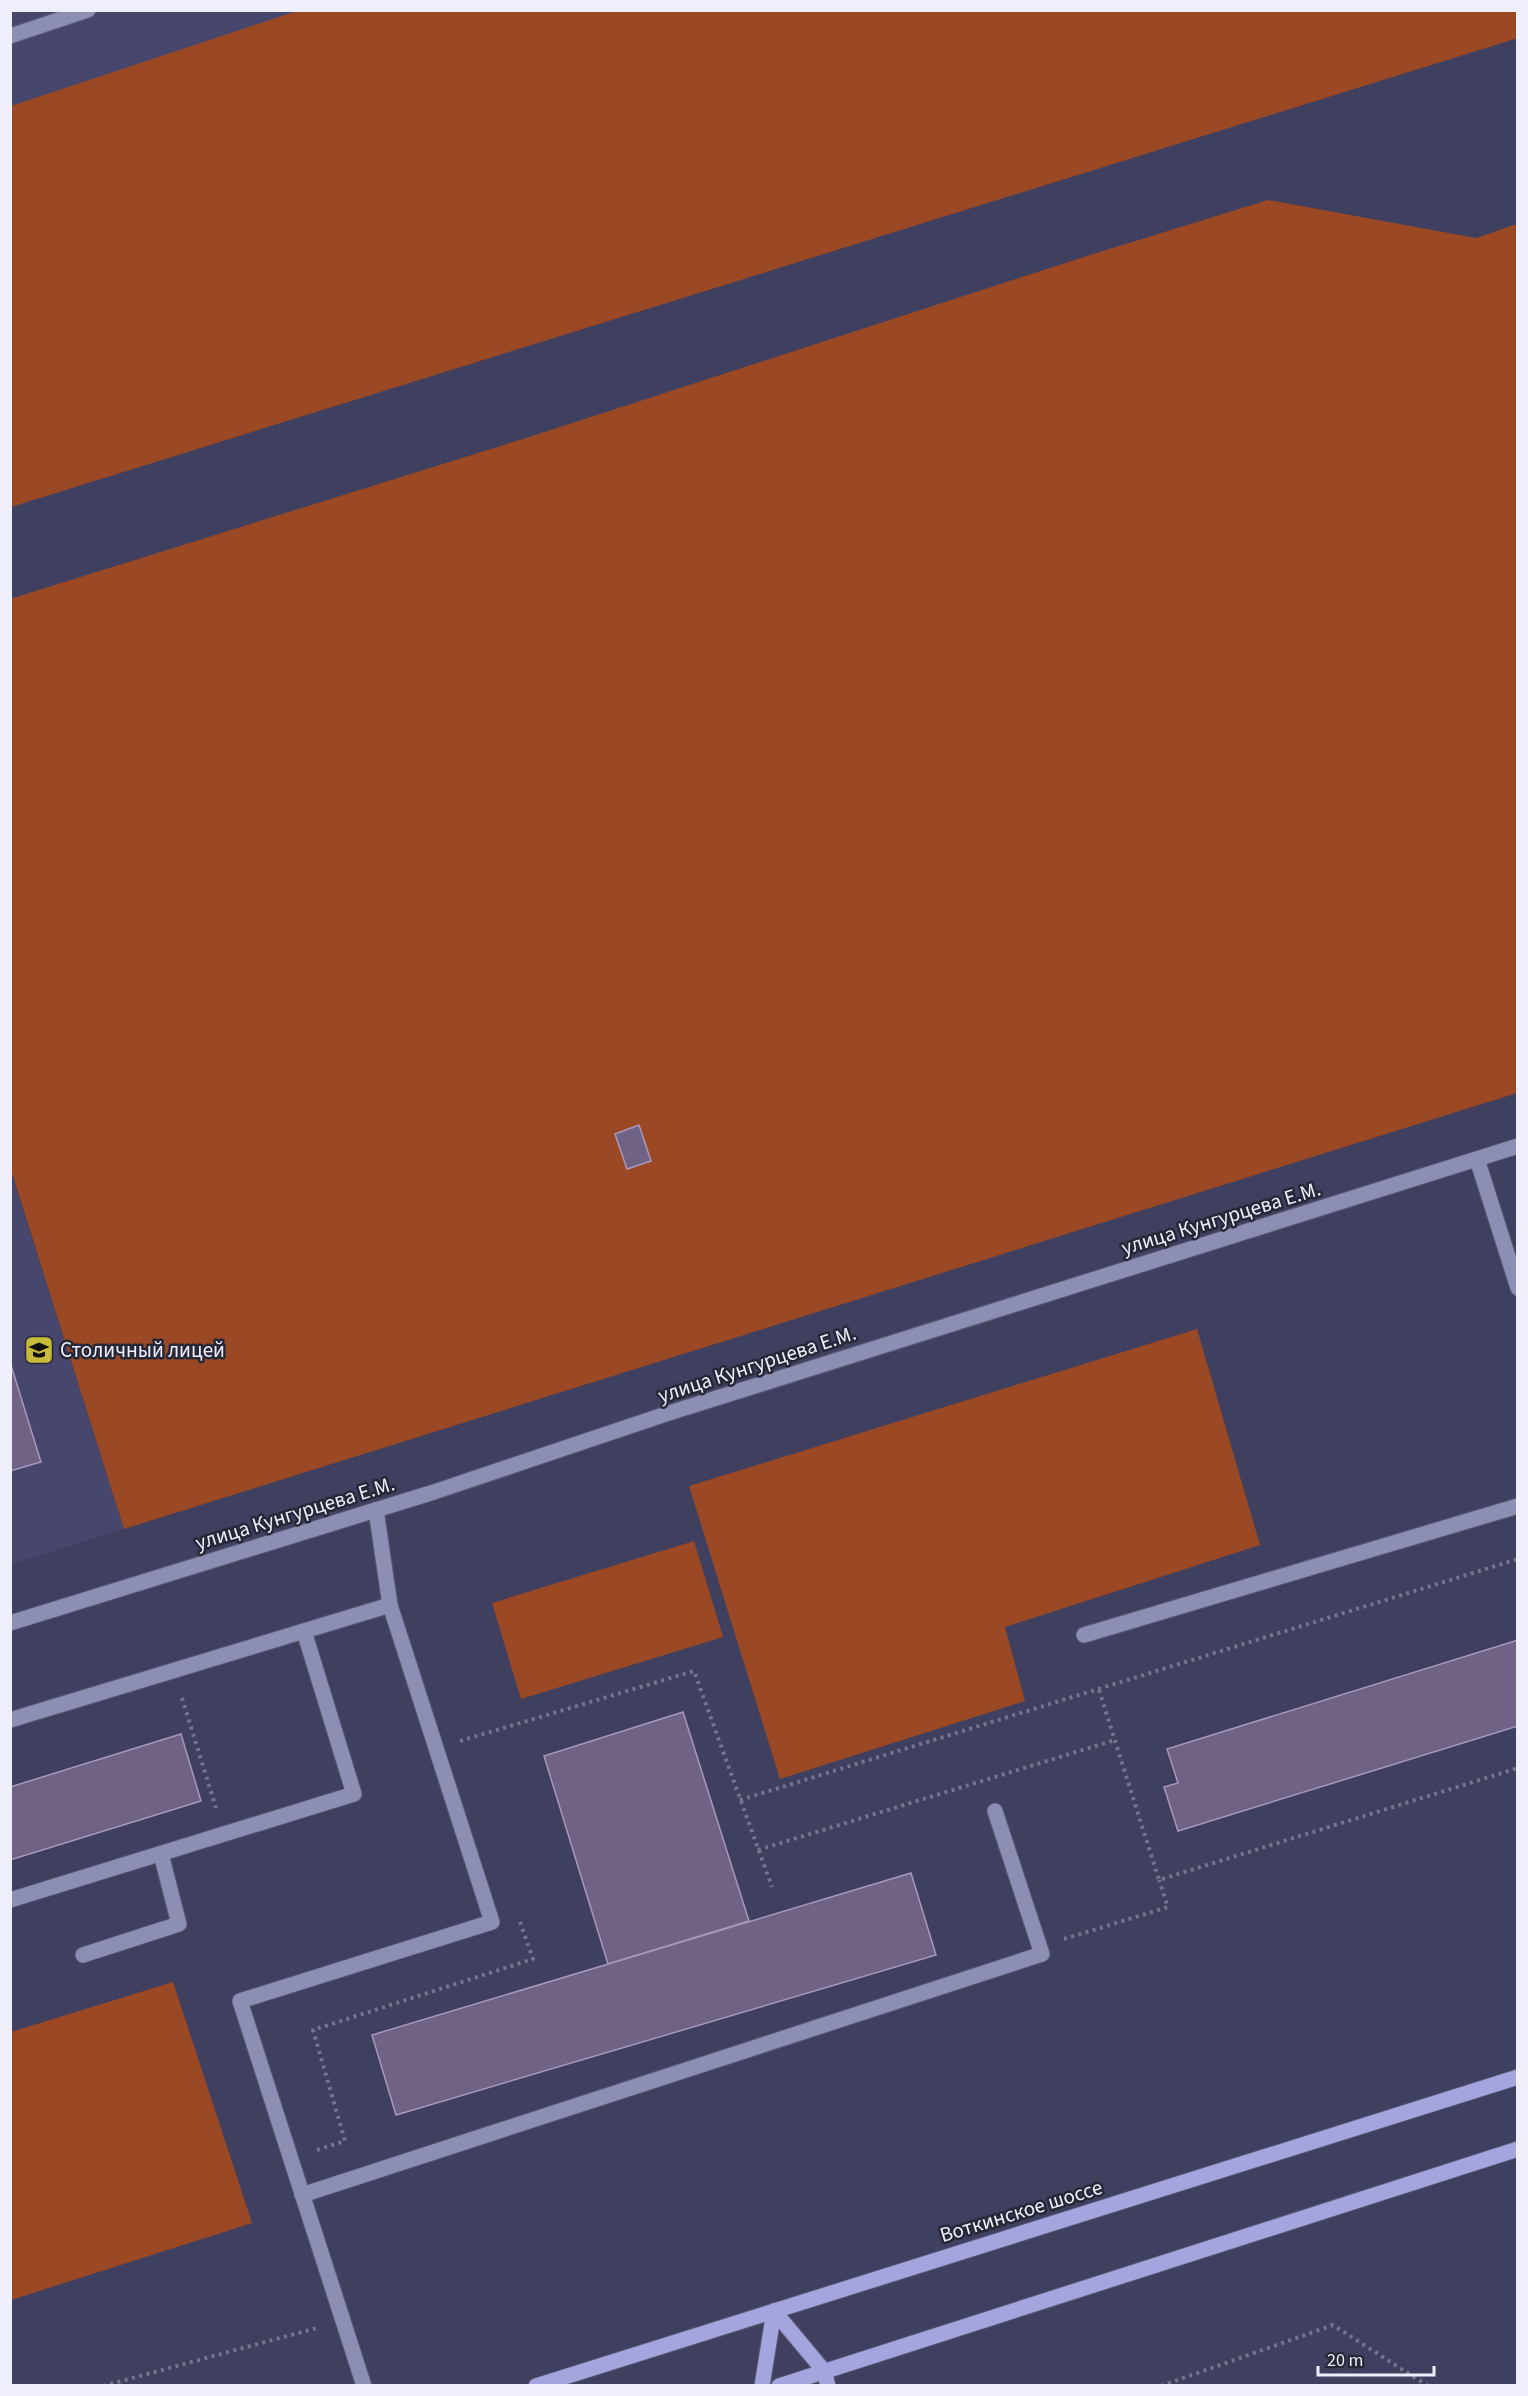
<svg xmlns="http://www.w3.org/2000/svg" width="1528" height="2396" viewBox="0 0 1528 2396" font-family="'Source Sans 3',sans-serif">
	<style>
		.built { fill: #47476e }
		.green { fill: #9a4924 }
		.building { fill: #706285; stroke: #a798bd; stroke-width: 1.5 }
		.lines { fill: none; stroke-linecap: round; stroke-linejoin: round }
		.minor-casing { stroke: #5a5a74; stroke-width: 17 }
		.major-casing { stroke: #5a5a74; stroke-width: 17 }
		.path { stroke: #757590; stroke-width: 4; stroke-dasharray: 3 4.5; stroke-linecap: butt }
		.minor { stroke: #8d8eb4; stroke-width: 15 }
		.major { stroke: #a4a5df; stroke-width: 15 }
		.labels { text-anchor: middle; dominant-baseline: central; stroke-width: 5; stroke-linejoin: round; paint-order: stroke }
		.street-label { font-size: 21px; fill: #efeffc; stroke: #272837 }
		.poi-label { font-size: 21px; fill: #efeffc; stroke: #272837; text-anchor: start }
	</style>
	<rect width="100%" height="100%" fill="#3f3f60"/>
	<g class="built">
		<path d="M 11,10 L 300,11 L 11,106 Z"/>
		<path d="M 10,1170 L 124,1529 L 11,1564 L 10,1564 Z"/>
	</g>
	<g class="green">
		<path d="M 300,10 L 1517,10 L 1518,38 L 11,507 L 11,106 Z"/>
		<path d="M 1268,200 L 1476,238 L 1517,224 L 1517,1093 L 124,1529 L 11,1170 L 10,599 L 526,438 L 1090,255 Z"/>
		<path d="M 1197,1329 L 1260,1545 L 1005,1627 L 1025,1701 L 780,1779 L 689,1486 Z"/>
		<path d="M 694,1541 L 723,1637 L 521,1699 L 492,1603 Z"/>
		<path d="M 173,1982 L 252,2223 L 11,2300 L 11,2032 Z"/>
	</g>
	<g class="building">
		<path d="M 639,1125 L 651,1161 L 627,1169 L 615,1134 Z"/>
		<path d="M 10,1362 L 41,1462 L 10,1471 Z"/>
		<path d="M 1518,1640 L 1518,1726 L 1178,1831 L 1164,1787 L 1178,1783 L 1167,1749 Z"/>
		<path d="M 683,1712 L 749,1921 L 608,1964 L 544,1756 Z"/>
		<path d="M 181,1734 L 201,1801 L 10,1860 L 10,1787 Z"/>
		<path d="M 911,1873 L 936,1955 L 396,2115 L 372,2035 Z"/>
	</g>
	<g class="lines">
		<g class="minor-casing">
			<g id="minor">
				<path d="M 10,36 L 88,10"/>
				<path d="M 1477,1159 L 1518,1288"/>
				<path d="M 10,1623 L 434,1492 L 669,1413 L 1518,1146"/>
				<path d="M 1084,1635 L 1518,1506"/>
				<path d="M 10,1720 L 390,1605 L 376,1510"/>
				<path d="M 10,1900 L 354,1794 L 304,1631"/>
				<path d="M 83,1955 L 179,1924 L 161,1854"/>
				<path d="M 302,2195 L 1042,1954 L 995,1811"/>
				<path d="M 364,2386 L 240,2001 L 492,1922 L 390,1605"/>
			</g>
		</g>
		<g class="major-casing">
			<g id="major">
				<path d="M 774,2311 L 824,2371 L 828,2386"/>
				<path d="M 536,2386 L 1518,2077"/>
				<path d="M 762,2386 L 774,2311"/>
				<path d="M 779,2386 L 1518,2149"/>
			</g>
		</g>
		<g class="path">
			<path d="M 1099,1690 L 1159,1880 L 1518,1768"/>
			<path d="M 182,1698 L 216,1808"/>
			<path d="M 460,1741 L 694,1671 L 772,1887"/>
			<path d="M 740,1800 L 1518,1559"/>
			<path d="M 758,1850 L 1115,1740"/>
			<path d="M 1064,1939 L 1168,1907 L 1159,1880"/>
			<path d="M 317,2150 L 345,2141 L 313,2030 L 533,1959 L 520,1922"/>
			<path d="M 103,2386 L 317,2328"/>
			<path d="M 1161,2386 L 1333,2325 L 1428,2386"/>
		</g>
		<use href="#minor" class="minor"/>
		<use href="#major" class="major"/>
	</g>
	<defs>
		<g id="school-square" transform="scale(1.5)"><rect x="-9" y="-9" width="18" height="18" rx="4" fill="#c8bb3b" stroke="#272837"/><path d="M0-5L7-2L0 1L-7-2ZM-4 1L0 2.5L4 1V4Q0 6-4 4Z" fill="#111"/></g>
	</defs>
	<g fill-rule="evenodd">
		<use href="#school-square" x="39" y="1350"/>
	</g>
	<g class="labels">
		<g class="street-label">
			<text transform="translate(1221 1218) rotate(-17)">улица Кунгурцева Е.М.</text>
			<text transform="translate(757 1364) rotate(-18)">улица Кунгурцева Е.М.</text>
			<text transform="translate(295 1513) rotate(-17)">улица Кунгурцева Е.М.</text>
			<text transform="translate(1021 2211) rotate(-17)">Воткинское шоссе</text>
		</g>
		<g class="poi-label">
			<text x="60" y="1350">Столичный лицей</text>
		</g>
	</g>
	<rect width="1528" height="2396" fill="none" stroke="#efeffc" stroke-width="24"/>
	<path d="M1318 2366v9h116v-9" fill="none" stroke="#efeffc" stroke-width="3"/>
	<text x="1327" y="2366" font-size="18" fill="#efeffc" stroke="#272837" stroke-width="4.5" paint-order="stroke">20 m</text>
</svg>
